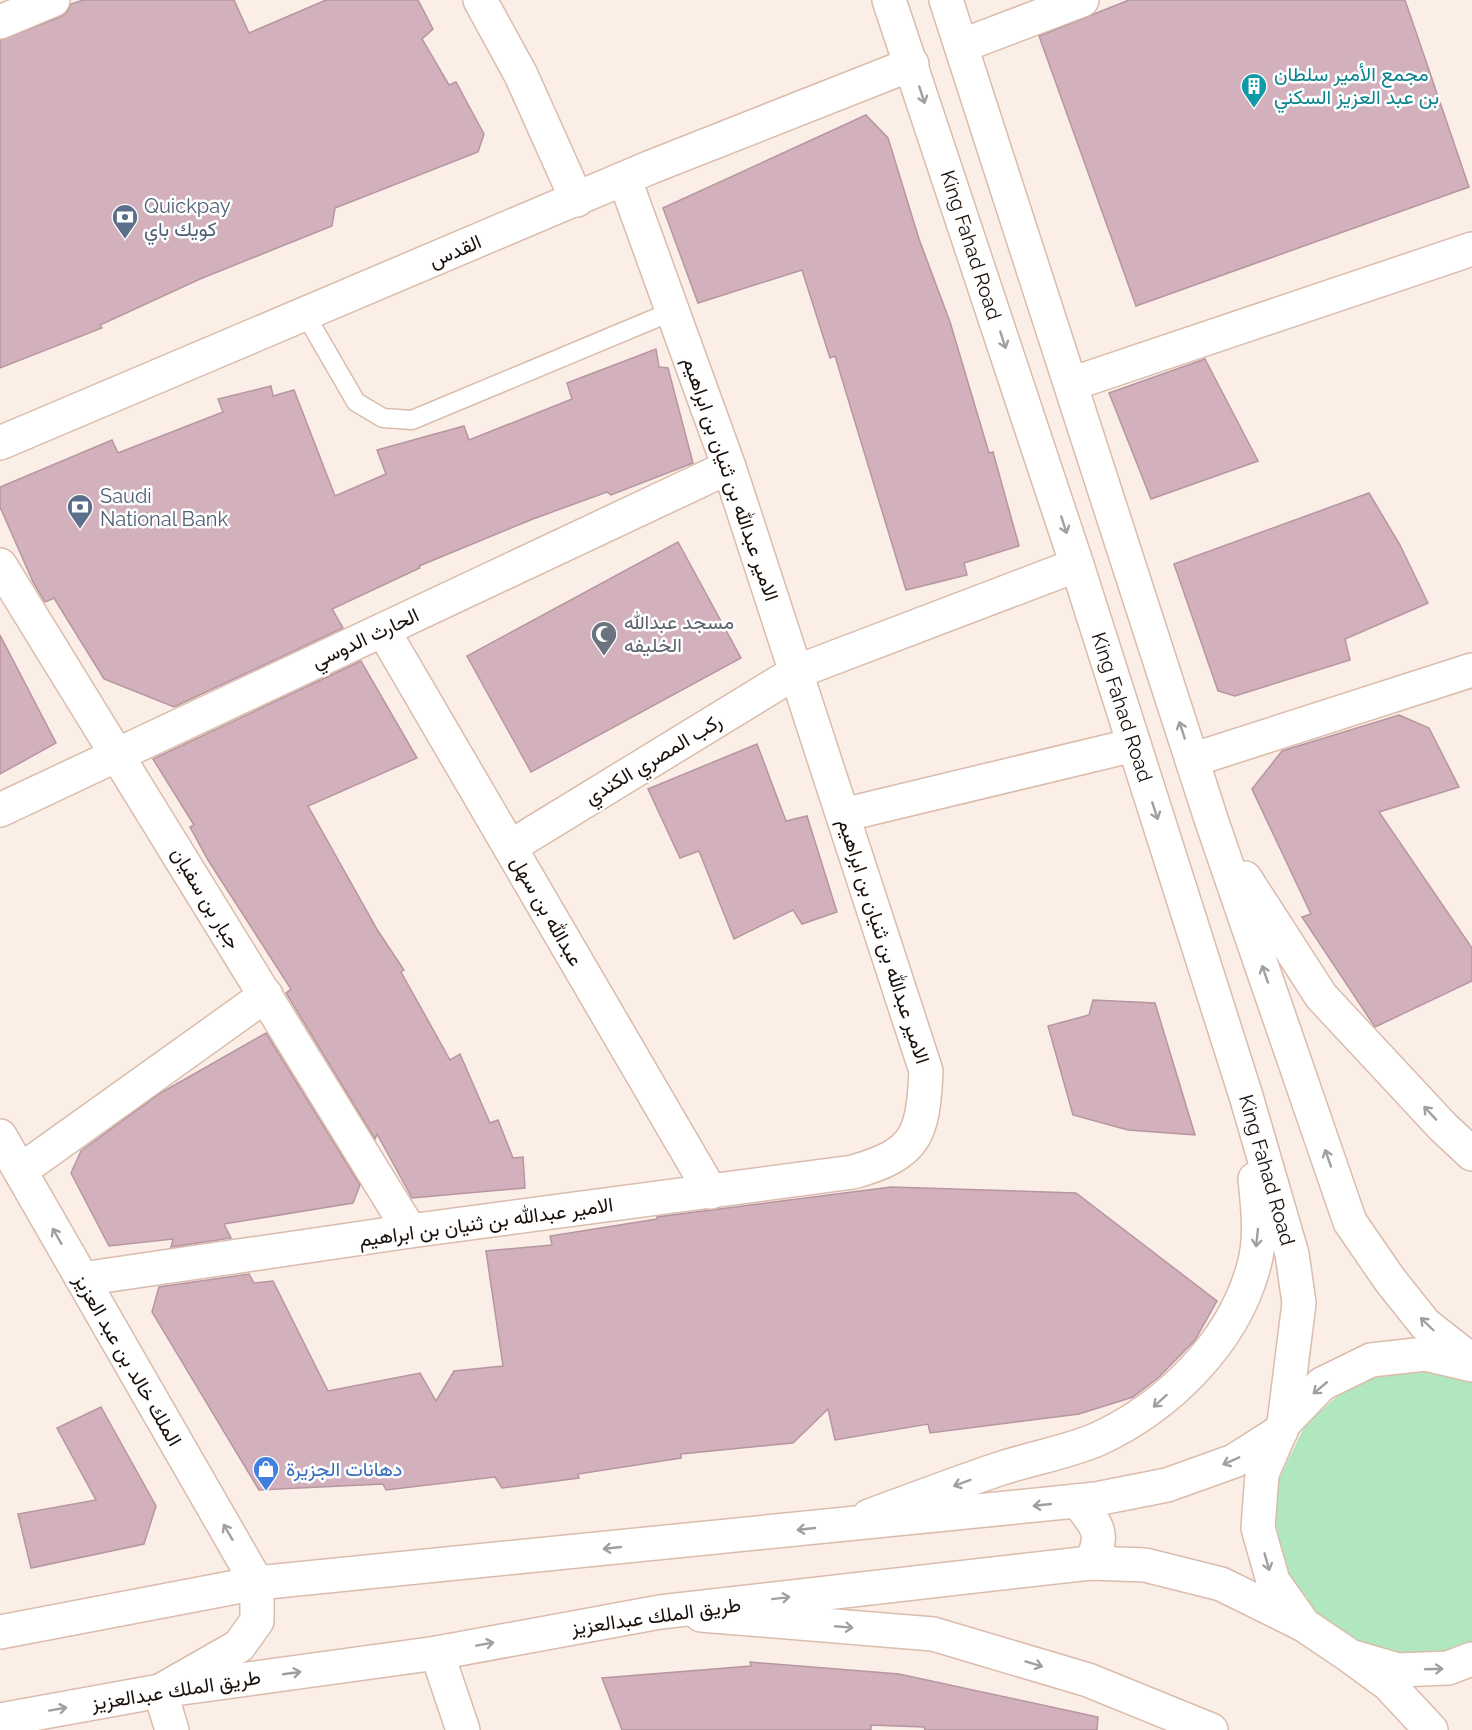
<svg xmlns="http://www.w3.org/2000/svg" width="1472" height="1730" viewBox="0 0 1472 1730" font-family="Raleway,Vazirmatn,sans-serif">
	<style>
		.green { fill: #b1e7bf }
		.building { fill: #d2b1bc; stroke: #b696a1; stroke-width: 1.5 }
		.lines { fill: none; stroke-linecap: round; stroke-linejoin: round }
		.lane-casing { stroke: #dabcac; stroke-width: 21 }
		.street-casing { stroke: #dabcac; stroke-width: 36 }
		.primary-casing { stroke: #dabcac; stroke-width: 36 }
		.highway-casing { stroke: #dabcac; stroke-width: 36 }
		.lane { stroke: #fff; stroke-width: 18 }
		.street { stroke: #fff; stroke-width: 33 }
		.primary { stroke: #fff; stroke-width: 33 }
		.highway { stroke: #fff; stroke-width: 33 }
		.oneway { stroke: #a39f9d }
		.labels { text-anchor: middle; dominant-baseline: central; stroke-width: 5; stroke-linejoin: round; paint-order: stroke }
		.culture-label { font-size: 20px; fill: #0d838f; stroke: #fefefe; text-anchor: start }
		.service-label { font-size: 20px; fill: #4e5e75; stroke: #fefefe; text-anchor: start }
		.street-label { font-size: 20px; fill: #1a100a; stroke: #fefefe }
		.worship-label { font-size: 20px; fill: #5b616d; stroke: #fefefe; text-anchor: start }
		.shop-label { font-size: 20px; fill: #366cbe; stroke: #fefefe; text-anchor: start }
	</style>
	<rect width="100%" height="100%" fill="#fbeee7"/>
	<path class="green" d="M 1405,1368 L 1461,1373 L 1472,1381 L 1472,1645 L 1450,1654 L 1400,1659 L 1352,1649 L 1316,1623 L 1292,1587 L 1276,1549 L 1274,1490 L 1305,1425 L 1351,1384 Z"/>
	<g class="building">
		<path d="M 83,0 L 234,0 L 249,33 L 326,0 L 418,0 L 433,29 L 422,39 L 449,85 L 456,82 L 484,134 L 478,152 L 335,208 L 332,226 L 200,279 L 100,325 L 102,328 L 0,368 L 0,40 L 60,17 L 67,12 L 71,4 Z"/>
		<path d="M 1129,0 L 1405,0 L 1469,187 L 1136,306 L 1039,36 Z"/>
		<path d="M 866,115 L 888,138 L 919,239 L 950,322 L 989,453 L 993,452 L 1019,546 L 964,563 L 967,575 L 906,590 L 835,356 L 830,358 L 802,270 L 698,303 L 663,208 Z"/>
		<path d="M 656,349 L 659,367 L 668,368 L 693,463 L 611,495 L 607,492 L 533,519 L 419,566 L 420,568 L 332,609 L 343,628 L 174,707 L 104,679 L 54,598 L 45,602 L 33,582 L 0,507 L 0,487 L 112,440 L 118,453 L 223,412 L 218,399 L 271,386 L 273,396 L 294,390 L 335,496 L 386,474 L 377,450 L 464,426 L 469,440 L 572,399 L 567,383 Z"/>
		<path d="M 1205,359 L 1258,461 L 1151,499 L 1109,393 Z"/>
		<path d="M 1369,493 L 1400,545 L 1428,603 L 1345,639 L 1350,660 L 1235,696 L 1218,691 L 1174,564 Z"/>
		<path d="M 678,542 L 741,658 L 531,772 L 467,656 Z"/>
		<path d="M 0,635 L 56,743 L 0,774 Z"/>
		<path d="M 361,661 L 417,758 L 308,806 L 378,931 L 404,970 L 401,972 L 450,1060 L 460,1054 L 490,1123 L 498,1120 L 513,1158 L 523,1157 L 525,1188 L 412,1198 L 377,1134 L 375,1139 L 286,993 L 291,989 L 208,860 L 190,827 L 194,825 L 153,759 Z"/>
		<path d="M 1399,715 L 1429,728 L 1459,787 L 1379,812 L 1472,948 L 1472,981 L 1375,1027 L 1302,917 L 1311,914 L 1252,789 L 1282,751 Z"/>
		<path d="M 757,744 L 786,821 L 807,816 L 837,912 L 802,924 L 793,910 L 734,939 L 699,851 L 680,858 L 648,789 Z"/>
		<path d="M 1093,1000 L 1155,1003 L 1195,1135 L 1128,1130 L 1073,1115 L 1048,1026 L 1089,1015 Z"/>
		<path d="M 266,1033 L 360,1185 L 353,1203 L 224,1224 L 231,1238 L 171,1247 L 173,1239 L 109,1246 L 71,1173 L 81,1151 L 159,1094 Z"/>
		<path d="M 891,1187 L 1076,1193 L 1217,1301 L 1195,1340 L 1159,1377 L 1133,1397 L 1079,1414 L 930,1433 L 928,1424 L 835,1440 L 828,1409 L 793,1443 L 681,1454 L 681,1458 L 578,1474 L 579,1478 L 502,1488 L 495,1477 L 386,1490 L 383,1484 L 259,1490 L 152,1312 L 159,1287 L 249,1274 L 254,1283 L 273,1281 L 328,1391 L 420,1373 L 436,1401 L 454,1371 L 503,1366 L 486,1251 L 552,1245 L 550,1236 L 657,1219 L 657,1217 Z"/>
		<path d="M 101,1407 L 156,1506 L 144,1544 L 31,1568 L 18,1514 L 96,1500 L 57,1428 Z"/>
		<path d="M 750,1662 L 899,1674 L 1098,1717 L 1097,1730 L 925,1730 L 924,1727 L 871,1725 L 871,1730 L 622,1730 L 602,1678 L 751,1666 Z"/>
	</g>
	<g class="lines">
		<g class="lane-casing">
			<path id="lane" d="M 305,314 L 356,402 L 383,418 L 412,420 L 673,311"/>
		</g>
		<g class="street-casing">
			<g id="street">
				<path d="M 480,0 L 521,75 L 577,200"/>
				<path d="M 0,22 L 53,0"/>
				<path d="M 961,46 L 1082,0"/>
				<path d="M 1071,384 L 1472,249"/>
				<path d="M 0,443 L 651,167 L 912,64"/>
				<path d="M 0,565 L 410,1231"/>
				<path d="M 383,630 L 711,1192"/>
				<path d="M 1192,760 L 1472,670"/>
				<path d="M 0,810 L 729,467"/>
				<path d="M 843,815 L 1134,745"/>
				<path d="M 510,847 L 796,672 L 1077,565"/>
				<path d="M 0,1136 L 257,1583 L 257,1621 L 239,1646 L 160,1691 L 172,1730"/>
				<path d="M 20,1171 L 266,995"/>
				<path d="M 82,1279 L 410,1231 L 853,1172 C 917,1154 923,1135 926,1071 L 729,467 L 625,180"/>
				<path d="M 437,1653 L 463,1730"/>
			</g>
		</g>
		<g class="primary-casing">
			<g id="primary">
				<path d="M 889,0 L 1077,565 L 1246,1096 L 1292,1254 L 1299,1303 L 1284,1423"/>
				<path d="M 946,0 L 1212,822 L 1350,1222 L 1390,1280 L 1425,1324 L 1472,1361"/>
				<path d="M 1245,878 L 1321,996 L 1443,1127 L 1472,1154"/>
				<path d="M 869,1516 C 913,1500 957,1483 1002,1468 C 1033,1458 1068,1452 1098,1439 C 1167,1407 1232,1344 1253,1269 C 1262,1240 1258,1208 1255,1179"/>
				<path d="M 701,1615 L 933,1634 L 1088,1680 L 1211,1730"/>
				<path d="M 1351,1657 L 1388,1684 L 1431,1730"/>
			</g>
		</g>
		<g class="highway-casing">
			<g id="highway">
				<path d="M 1472,1365 L 1425,1354 L 1371,1360 L 1322,1384 L 1284,1423 L 1262,1474 L 1258,1528 L 1273,1581 L 1304,1625 L 1350,1656 L 1398,1670 L 1448,1668 L 1472,1659"/>
				<path d="M 1077,1501 C 1096,1524 1107,1534 1090,1563"/>
				<path d="M 0,1632 L 257,1583 L 1096,1499 L 1167,1485 L 1234,1461 L 1281,1431"/>
				<path d="M 0,1720 L 160,1691 L 437,1653 L 660,1612 L 1090,1563 L 1145,1565 L 1221,1584 L 1304,1625"/>
			</g>
		</g>
		<use href="#lane" class="lane"/>
		<use href="#street" class="street"/>
		<use href="#primary" class="primary"/>
		<use href="#highway" class="highway"/>
	</g>
	<defs><path id="oneway-shaft" d="M-6 0H5M1.5-3L5.5 0L1.5 3" fill="none" stroke-width="1.6" stroke-linecap="round" stroke-linejoin="round" transform="scale(1.5)"/></defs>
	<g class="oneway">
		<use href="#oneway-shaft" transform="translate(922 95) rotate(72)"/>
		<use href="#oneway-shaft" transform="translate(1003 340) rotate(72)"/>
		<use href="#oneway-shaft" transform="translate(1064 525) rotate(72)"/>
		<use href="#oneway-shaft" transform="translate(1182 730) rotate(-108)"/>
		<use href="#oneway-shaft" transform="translate(1155 811) rotate(72)"/>
		<use href="#oneway-shaft" transform="translate(1265 974) rotate(-109)"/>
		<use href="#oneway-shaft" transform="translate(1430 1113) rotate(-133)"/>
		<use href="#oneway-shaft" transform="translate(1328 1158) rotate(-109)"/>
		<use href="#oneway-shaft" transform="translate(57 1236) rotate(-120)"/>
		<use href="#oneway-shaft" transform="translate(1257 1238) rotate(96)"/>
		<use href="#oneway-shaft" transform="translate(1427 1324) rotate(-136)"/>
		<use href="#oneway-shaft" transform="translate(1320 1388) rotate(140)"/>
		<use href="#oneway-shaft" transform="translate(1160 1401) rotate(138)"/>
		<use href="#oneway-shaft" transform="translate(1231 1461) rotate(156)"/>
		<use href="#oneway-shaft" transform="translate(962 1483) rotate(160)"/>
		<use href="#oneway-shaft" transform="translate(1042 1505) rotate(174)"/>
		<use href="#oneway-shaft" transform="translate(806 1529) rotate(174)"/>
		<use href="#oneway-shaft" transform="translate(228 1532) rotate(-120)"/>
		<use href="#oneway-shaft" transform="translate(612 1548) rotate(174)"/>
		<use href="#oneway-shaft" transform="translate(1267 1562) rotate(74)"/>
		<use href="#oneway-shaft" transform="translate(781 1598) rotate(-7)"/>
		<use href="#oneway-shaft" transform="translate(844 1627) rotate(5)"/>
		<use href="#oneway-shaft" transform="translate(485 1644) rotate(-10)"/>
		<use href="#oneway-shaft" transform="translate(1034 1664) rotate(17)"/>
		<use href="#oneway-shaft" transform="translate(1434 1669) rotate(-2)"/>
		<use href="#oneway-shaft" transform="translate(292 1673) rotate(-8)"/>
		<use href="#oneway-shaft" transform="translate(58 1709) rotate(-10)"/>
	</g>
	<defs>
		<g id="building-pin" transform="scale(1.35)"><path d="M0 17L-7.5 6A9.5 9.5 0 1 1 7.5 6Z" fill="#0f9aa8" stroke="#fefefe"/><path d="M-4-6H4V6H1V3H-1V6H-4ZM-2.5-4.3h1.7v1.8h-1.7ZM.8-4.3h1.7v1.8H.8ZM-2.5-1h1.7V.8h-1.7ZM.8-1h1.7V.8H.8Z" fill="#fff"/></g>
		<g id="bank-pin" transform="scale(1.35)"><path d="M0 17L-7.5 6A9.5 9.5 0 1 1 7.5 6Z" fill="#5c6f8a" stroke="#fefefe"/><path d="M-6-4H6V4H-6ZM0-2.3a2.3 2.3 0 1 0 0 4.6a2.3 2.3 0 1 0 0-4.6Z" fill="#fff"/></g>
		<g id="mosque-pin" transform="scale(1.35)"><path d="M0 17L-7.5 6A9.5 9.5 0 1 1 7.5 6Z" fill="#6b7280" stroke="#fefefe"/><path d="M3.5-4.9A6 6 0 1 0 3.5 4.9A5 5 0 1 1 3.5-4.9Z" fill="#fff"/></g>
		<g id="shop-pin" transform="scale(1.35)"><path d="M0 17L-7.5 6A9.5 9.5 0 1 1 7.5 6Z" fill="#3f7fe0" stroke="#fefefe"/><path d="M-5-2.5h2.3a2.7 3.5 0 0 1 5.4 0H5L5.5 6h-11ZM-1.5-2.5h3a1.5 2.3 0 0 0-3 0Z" fill="#fff"/></g>
	</defs>
	<g fill-rule="evenodd">
		<use href="#building-pin" x="1254" y="86"/>
		<use href="#bank-pin" x="125" y="217"/>
		<use href="#bank-pin" x="80" y="507"/>
		<use href="#mosque-pin" x="604" y="634"/>
		<use href="#shop-pin" x="266" y="1469"/>
	</g>
	<g class="labels">
		<g class="culture-label">
			<text x="1274" y="74">مجمع الأمير سلطان<tspan x="1274" dy="23">بن عبد العزيز السكني</tspan></text>
		</g>
		<g class="service-label">
			<text x="144" y="206">Quickpay<tspan x="144" dy="23">كويك باي</tspan></text>
			<text x="100" y="496">Saudi<tspan x="100" dy="23">National Bank</tspan></text>
		</g>
		<g class="street-label">
			<text transform="translate(971 245) rotate(72)">King Fahad Road</text>
			<text transform="translate(455 251) rotate(-23)">القدس</text>
			<text transform="translate(731 479) rotate(71)">الامير عبدالله بن ثنيان بن ابراهيم</text>
			<text transform="translate(365 638) rotate(-25)">الحارث الدوسي</text>
			<text transform="translate(1122 707) rotate(72)">King Fahad Road</text>
			<text transform="translate(653 759) rotate(-31)">ركب المصري الكندي</text>
			<text transform="translate(206 898) rotate(59)">جبار بن سفيان</text>
			<text transform="translate(547 911) rotate(60)">عبدالله بن سهل</text>
			<text transform="translate(884 941) rotate(72)">الامير عبدالله بن ثنيان بن ابراهيم</text>
			<text transform="translate(1267 1170) rotate(74)">King Fahad Road</text>
			<text transform="translate(486 1222) rotate(-8)">الامير عبدالله بن ثنيان بن ابراهيم</text>
			<text transform="translate(128 1360) rotate(60)">الملك خالد بن عبد العزيز</text>
			<text transform="translate(656 1616) rotate(-8)">طريق الملك عبدالعزيز</text>
			<text transform="translate(176 1690) rotate(-9)">طريق الملك عبدالعزيز</text>
		</g>
		<g class="worship-label">
			<text x="624" y="622">مسجد عبدالله<tspan x="624" dy="23">الخليفه</tspan></text>
		</g>
		<g class="shop-label">
			<text x="286" y="1469">دهانات الجزيرة</text>
		</g>
	</g>
</svg>
